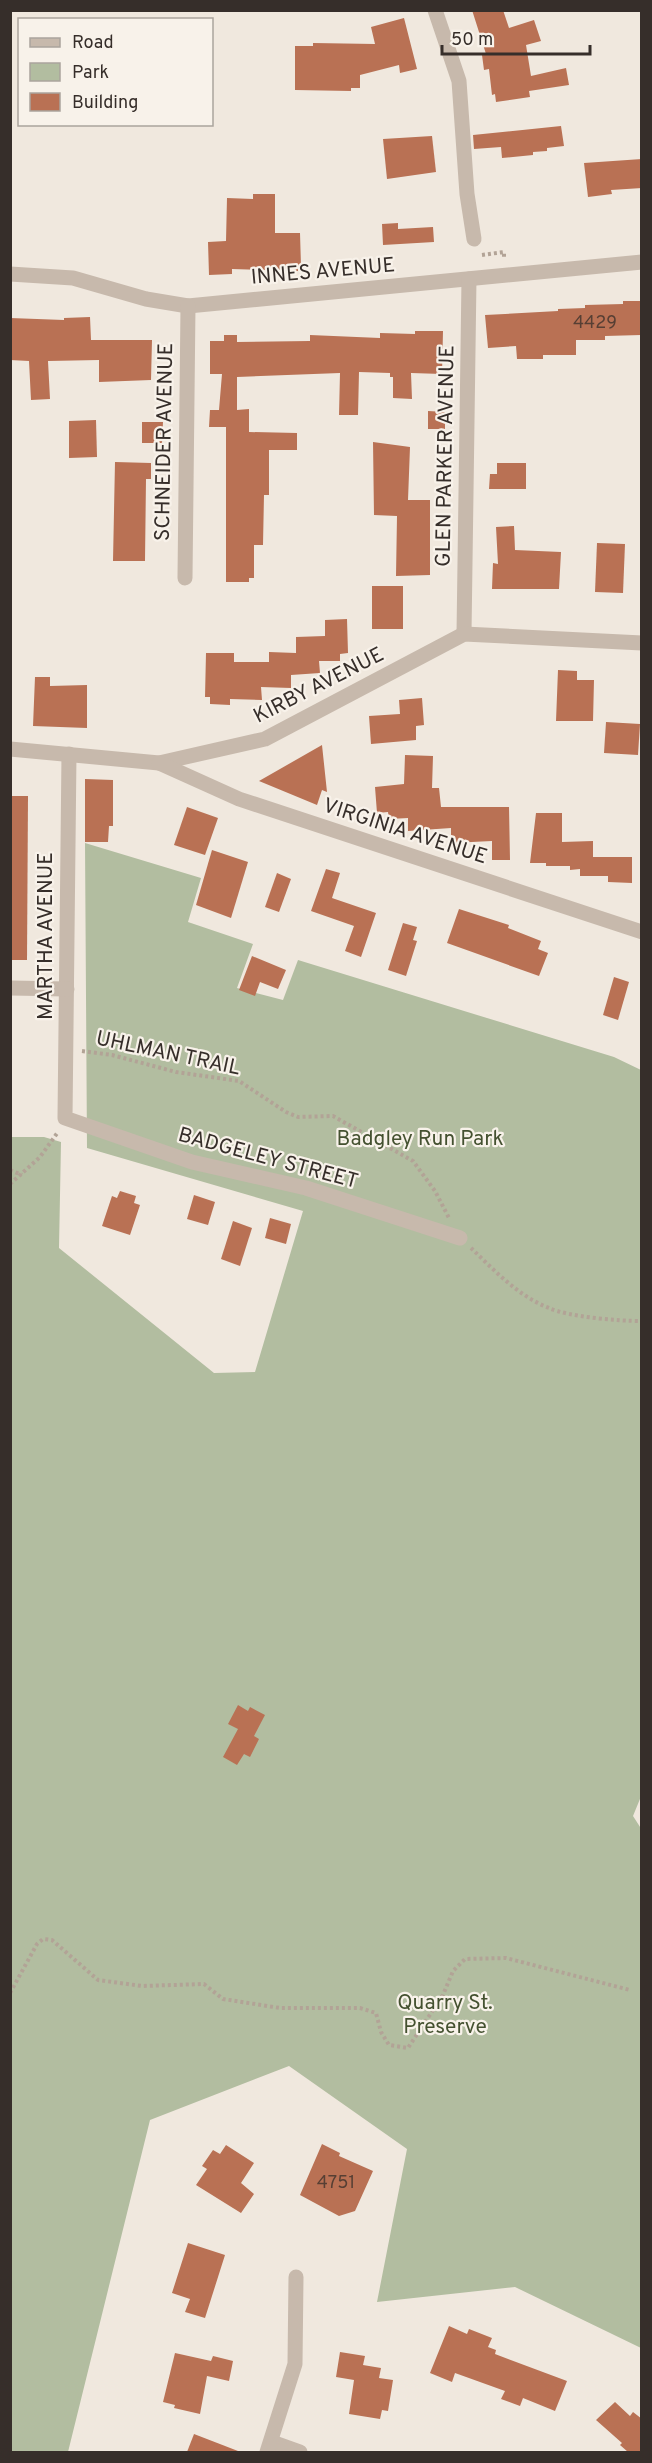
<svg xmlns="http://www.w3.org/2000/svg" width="652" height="2463" viewBox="0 0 652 2463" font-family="Overpass,sans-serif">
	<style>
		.green { fill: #b2bda0 }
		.building { fill: #b97154 }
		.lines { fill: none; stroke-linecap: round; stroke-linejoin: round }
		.path { stroke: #b2a396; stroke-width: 4; stroke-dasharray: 3 3; stroke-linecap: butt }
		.minor { stroke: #c7b9ac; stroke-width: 15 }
		.tertiary { stroke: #c7b9ac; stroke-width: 15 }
		.labels { text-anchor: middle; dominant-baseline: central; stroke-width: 4.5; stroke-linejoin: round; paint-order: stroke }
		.number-label { font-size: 18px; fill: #573f34 }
		.street-label { font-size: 21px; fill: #362e2a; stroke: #f8f2ea }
		.park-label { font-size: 21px; fill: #445130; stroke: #f8f2ea }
	</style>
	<rect width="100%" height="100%" fill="#f0e8de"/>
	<path class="green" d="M 85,843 L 201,878 L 188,922 L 253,944 L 237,988 L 283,1000 L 298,960 L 614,1057 L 641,1070 L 642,1794 L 633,1816 L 642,1830 L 641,2348 L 515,2287 L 377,2302 L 407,2149 L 289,2066 L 150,2120 L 68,2452 L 11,2452 L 10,1137 L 44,1137 L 61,1142 L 59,1248 L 214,1373 L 255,1372 L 303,1211 L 87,1148 Z"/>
	<g class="building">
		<path d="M 472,10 L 503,10 L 509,28 L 534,20 L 541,41 L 526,45 L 531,76 L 566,68 L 569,85 L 529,91 L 530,97 L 496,102 L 495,94 L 492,95 L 489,69 L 484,70 L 482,55 L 486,54 Z"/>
		<path d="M 404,18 L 417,69 L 400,73 L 399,65 L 360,75 L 360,88 L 351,88 L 351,91 L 295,90 L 295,46 L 313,46 L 313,43 L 375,44 L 371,27 Z"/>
		<path d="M 561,126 L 564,146 L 547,148 L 547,151 L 533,152 L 533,155 L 502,158 L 501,147 L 474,149 L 473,135 Z"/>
		<path d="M 432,136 L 436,172 L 387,179 L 383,139 Z"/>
		<path d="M 642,159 L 642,188 L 611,190 L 612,194 L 588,197 L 584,163 Z"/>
		<path d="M 253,194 L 275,194 L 275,233 L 300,233 L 301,266 L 298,266 L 298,271 L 232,269 L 232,274 L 209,275 L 208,242 L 226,241 L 227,198 L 253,199 Z"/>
		<path d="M 398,223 L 398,229 L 433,227 L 434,242 L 383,245 L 382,224 Z"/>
		<path d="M 623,301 L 640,301 L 641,335 L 605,336 L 605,340 L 576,340 L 576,355 L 543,355 L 543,359 L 517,359 L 516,346 L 488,348 L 485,315 L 558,311 L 558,309 L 585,308 L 585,305 L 623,304 Z"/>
		<path d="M 90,317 L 91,340 L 152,340 L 151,380 L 99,382 L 99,360 L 48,361 L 50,399 L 31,400 L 29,361 L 10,360 L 10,318 L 64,320 L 64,318 Z"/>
		<path d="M 415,331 L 443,331 L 442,374 L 411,373 L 412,399 L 393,398 L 393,377 L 390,377 L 390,373 L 359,372 L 358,415 L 339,415 L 340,373 L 237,377 L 237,410 L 249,409 L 249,432 L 297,433 L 297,450 L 269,450 L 269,495 L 264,495 L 263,545 L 254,545 L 254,578 L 249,578 L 249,582 L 226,582 L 226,427 L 209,427 L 210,410 L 219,410 L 222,374 L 210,374 L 210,341 L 224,341 L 224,335 L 237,335 L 237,342 L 310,341 L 310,335 L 380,338 L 380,333 L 415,334 Z"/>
		<path d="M 428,411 L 445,412 L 445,429 L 428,429 Z"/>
		<path d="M 96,420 L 97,457 L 69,458 L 69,421 Z"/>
		<path d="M 142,422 L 163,422 L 162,443 L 142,443 Z"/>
		<path d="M 373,442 L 410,447 L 408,500 L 430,500 L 430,575 L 396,576 L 397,516 L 374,515 Z"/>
		<path d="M 115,462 L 151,463 L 151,479 L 146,479 L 145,561 L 113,561 Z"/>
		<path d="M 497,463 L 526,463 L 526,489 L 489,489 L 490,474 L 497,474 Z"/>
		<path d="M 514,526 L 515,550 L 561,552 L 559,589 L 492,589 L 493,563 L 498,564 L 496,527 Z"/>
		<path d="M 597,543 L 625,544 L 623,593 L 595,592 Z"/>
		<rect x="372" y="586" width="31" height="43"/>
		<path d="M 347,619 L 348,653 L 340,654 L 340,661 L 319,661 L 320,673 L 291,675 L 291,688 L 261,687 L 262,700 L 230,699 L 230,705 L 210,704 L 210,697 L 205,697 L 206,653 L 234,653 L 234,662 L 269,662 L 269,652 L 296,653 L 296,637 L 325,636 L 325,620 Z"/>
		<path d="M 558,670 L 577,671 L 577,680 L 594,680 L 593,721 L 556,721 Z"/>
		<path d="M 35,677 L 50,677 L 50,686 L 87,685 L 87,728 L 33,726 Z"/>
		<path d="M 422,698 L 424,725 L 416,726 L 416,740 L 371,744 L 369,716 L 400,714 L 399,700 Z"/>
		<path d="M 606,722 L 640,724 L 638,755 L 604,753 Z"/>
		<path d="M 322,745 L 327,792 L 322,790 L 317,805 L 259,781 Z"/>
		<path d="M 405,755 L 433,756 L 432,788 L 439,788 L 441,807 L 509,807 L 510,860 L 492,860 L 492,841 L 451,843 L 451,828 L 408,831 L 408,818 L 389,819 L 388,812 L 377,813 L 375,787 L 404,784 Z"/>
		<path d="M 85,779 L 113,780 L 113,826 L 109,826 L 108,842 L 85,842 Z"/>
		<path d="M 10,796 L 28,796 L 27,960 L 10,960 Z"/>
		<path d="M 187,807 L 218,818 L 205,855 L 174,845 Z"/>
		<path d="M 536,813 L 562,813 L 562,842 L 593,841 L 593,857 L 632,857 L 632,883 L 608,882 L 608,876 L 580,876 L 580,869 L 570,870 L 570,866 L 546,866 L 546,863 L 530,863 Z"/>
		<path d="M 212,850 L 248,862 L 231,918 L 196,905 Z"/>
		<path d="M 326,869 L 340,873 L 332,898 L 376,913 L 361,957 L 345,951 L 354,926 L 311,911 Z"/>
		<path d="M 277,873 L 291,879 L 279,912 L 265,907 Z"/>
		<path d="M 459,909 L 509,925 L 508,928 L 541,941 L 538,949 L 548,953 L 539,976 L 447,943 Z"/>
		<path d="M 403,923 L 417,927 L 413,940 L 417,941 L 406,976 L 388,970 Z"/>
		<path d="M 252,956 L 286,970 L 278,989 L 260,982 L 255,996 L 239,990 Z"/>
		<path d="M 614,977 L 629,982 L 618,1020 L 603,1015 Z"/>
		<path d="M 120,1191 L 136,1196 L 134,1203 L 140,1205 L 130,1235 L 102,1226 L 112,1196 L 117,1198 Z"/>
		<path d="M 194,1195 L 215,1202 L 208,1225 L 187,1219 Z"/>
		<path d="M 270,1218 L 291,1224 L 286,1244 L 265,1238 Z"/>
		<path d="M 233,1221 L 252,1228 L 240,1266 L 221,1259 Z"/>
		<path d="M 238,1705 L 248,1711 L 250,1707 L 265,1715 L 254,1736 L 259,1739 L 250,1757 L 244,1754 L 237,1765 L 223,1757 L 238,1729 L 228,1724 Z"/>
		<path d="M 322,2144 L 340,2153 L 339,2156 L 373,2171 L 355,2211 L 339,2216 L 300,2195 Z"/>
		<path d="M 226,2145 L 254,2163 L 241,2183 L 254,2194 L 241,2213 L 196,2185 L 207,2169 L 202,2166 L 213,2150 L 220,2154 Z"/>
		<path d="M 188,2243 L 225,2255 L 205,2318 L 185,2312 L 190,2299 L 172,2293 Z"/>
		<path d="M 449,2326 L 467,2334 L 469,2329 L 492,2338 L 488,2347 L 496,2350 L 495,2354 L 567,2381 L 555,2411 L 523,2398 L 520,2406 L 501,2399 L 505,2391 L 455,2373 L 452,2382 L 430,2373 Z"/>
		<path d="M 340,2352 L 365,2356 L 363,2365 L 381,2368 L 379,2378 L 393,2380 L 388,2411 L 382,2410 L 380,2419 L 349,2414 L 354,2380 L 336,2377 Z"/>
		<path d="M 175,2353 L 211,2361 L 213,2356 L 233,2361 L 229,2381 L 207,2376 L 200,2414 L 174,2408 L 175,2405 L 163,2402 Z"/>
		<path d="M 615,2402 L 630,2416 L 633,2412 L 642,2419 L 642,2452 L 628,2452 L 620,2445 L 622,2443 L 596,2420 Z"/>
		<path d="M 194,2434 L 238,2451 L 238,2452 L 187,2452 Z"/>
	</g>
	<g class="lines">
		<g class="path">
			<path d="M 482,255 L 504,252 L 504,257"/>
			<path d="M 82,1051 L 112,1055 L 176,1072 L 239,1081 L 286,1112 L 298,1117 L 333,1116 L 413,1161 L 435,1191 L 449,1218"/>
			<path d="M 10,1170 L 22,1175"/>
			<path d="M 10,1184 L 40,1157 L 58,1132"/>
			<path d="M 471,1248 C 494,1270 518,1296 549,1308 C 569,1317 618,1321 642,1321"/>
			<path d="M 10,1993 L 37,1944 L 43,1939 L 52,1940 L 98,1980 L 142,1986 L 204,1984 L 223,1999 L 280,2008 L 360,2008 L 376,2013 L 381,2032 L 389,2045 L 408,2048 L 443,1995 L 453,1971 L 465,1959 L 506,1958 L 630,1990"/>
		</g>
		<g class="minor">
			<path d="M 435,10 L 459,81 L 467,194 L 474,239"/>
			<path d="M 10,274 L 73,278 L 146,299 L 188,306 L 642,262"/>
			<path d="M 185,578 L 188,306"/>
			<path d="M 464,634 L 469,279"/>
			<path d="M 69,754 L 65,1118 L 192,1162 L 306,1188 L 460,1238"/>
			<path d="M 10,988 L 67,989"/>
			<path d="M 272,2442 L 300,2452"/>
			<path d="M 267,2452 L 295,2364 L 296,2277"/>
		</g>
		<g class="tertiary">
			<path d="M 10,749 L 159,763 L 265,739 L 464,634 L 642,643"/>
			<path d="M 159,763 L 239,799 L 642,932"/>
		</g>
	</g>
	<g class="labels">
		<g class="number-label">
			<text x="595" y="323">4429</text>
			<text x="336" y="2183">4751</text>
		</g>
		<g class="street-label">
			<text transform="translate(323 272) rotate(-5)">INNES AVENUE</text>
			<text transform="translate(165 442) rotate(-89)">SCHNEIDER AVENUE</text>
			<text transform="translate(446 456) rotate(-89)">GLEN PARKER AVENUE</text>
			<text transform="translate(319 686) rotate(-27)">KIRBY AVENUE</text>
			<text transform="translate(405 832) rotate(18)">VIRGINIA AVENUE</text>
			<text transform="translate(46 936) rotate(-90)">MARTHA AVENUE</text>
			<text transform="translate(168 1054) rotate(12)">UHLMAN TRAIL</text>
			<text transform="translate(268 1159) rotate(15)">BADGELEY STREET</text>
		</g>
		<g class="park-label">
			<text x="420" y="1139">Badgley Run Park</text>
			<text x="445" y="2003">Quarry St.<tspan x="445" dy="24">Preserve</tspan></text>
		</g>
	</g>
	<rect width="652" height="2463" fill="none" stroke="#362e2a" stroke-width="24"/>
	<rect x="18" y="18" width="195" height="108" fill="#f8f2ea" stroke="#aaa49d" stroke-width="1.5"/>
	<rect x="30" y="38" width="30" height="9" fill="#c7b9ac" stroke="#aaa49d" stroke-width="1.5"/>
	<text x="72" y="48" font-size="18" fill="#362e2a">Road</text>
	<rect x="30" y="63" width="30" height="18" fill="#b2bda0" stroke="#aaa49d" stroke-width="1.5"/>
	<text x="72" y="78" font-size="18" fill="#362e2a">Park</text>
	<rect x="30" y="93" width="30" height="18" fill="#b97154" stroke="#aaa49d" stroke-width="1.5"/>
	<text x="72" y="108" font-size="18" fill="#362e2a">Building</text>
	<path d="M442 45v9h148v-9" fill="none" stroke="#362e2a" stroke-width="3"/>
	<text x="451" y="45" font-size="18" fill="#362e2a" stroke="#f8f2ea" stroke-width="4.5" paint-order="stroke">50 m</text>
</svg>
